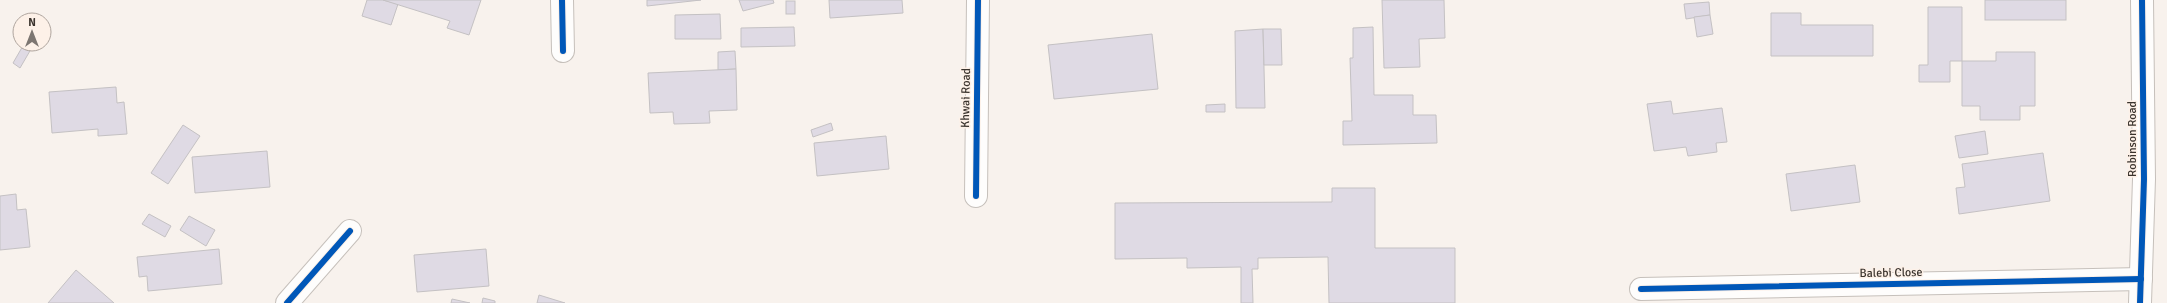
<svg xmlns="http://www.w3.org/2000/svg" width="2167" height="303" viewBox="0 0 2167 303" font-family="Signika,sans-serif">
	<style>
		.building { fill: #dfdae4; stroke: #c4c1c3 }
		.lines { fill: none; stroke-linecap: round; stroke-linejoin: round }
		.minor-casing { stroke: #c6c0bb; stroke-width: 24 }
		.minor { stroke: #fefdfc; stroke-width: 22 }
		.cycleway-casing { stroke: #fdf1e8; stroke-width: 8 }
		.cycleway { stroke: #0057b8; stroke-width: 6 }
		.labels { text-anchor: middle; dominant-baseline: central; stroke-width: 3; stroke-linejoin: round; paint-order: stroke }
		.street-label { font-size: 12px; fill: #3b342e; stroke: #fdf1e8 }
	</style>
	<rect width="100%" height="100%" fill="#f8f2ed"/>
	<g class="building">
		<path d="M 367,0 L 383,0 L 398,4 L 391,25 L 362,16 Z"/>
		<path d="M 383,0 L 481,0 L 469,35 L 447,28 L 450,21 Z"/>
		<path d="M 647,0 L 701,0 L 647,6 Z"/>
		<path d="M 739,0 L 773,0 L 774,3 L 743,11 Z"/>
		<path d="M 829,0 L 902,0 L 903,13 L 830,18 Z"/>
		<path d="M 1382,0 L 1444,0 L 1445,38 L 1419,39 L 1420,67 L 1384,68 Z"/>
		<rect x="1985" y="0" width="81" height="20"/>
		<rect x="786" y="1" width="9" height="13"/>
		<path d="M 1709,2 L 1710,15 L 1686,19 L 1684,4 Z"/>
		<path d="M 1928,7 L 1962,7 L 1962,61 L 1950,61 L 1950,82 L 1919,82 L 1919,65 L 1928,65 Z"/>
		<path d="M 1771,13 L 1801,13 L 1801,25 L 1873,25 L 1873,56 L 1771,56 Z"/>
		<path d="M 720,14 L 721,39 L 675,39 L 675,15 Z"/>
		<path d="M 1710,15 L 1713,34 L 1697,37 L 1694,17 Z"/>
		<path d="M 794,27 L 795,46 L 741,47 L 741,28 Z"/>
		<path d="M 1373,27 L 1374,95 L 1413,95 L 1413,115 L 1436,115 L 1437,143 L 1343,145 L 1343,121 L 1352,121 L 1350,58 L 1353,58 L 1353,28 Z"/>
		<path d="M 1263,29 L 1265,108 L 1236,108 L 1235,31 Z"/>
		<path d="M 1263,29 L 1281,29 L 1282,65 L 1264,65 Z"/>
		<path d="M 1152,34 L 1158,89 L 1054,99 L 1048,45 Z"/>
		<path d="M 24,44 L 34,44 L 20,68 L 13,63 Z"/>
		<path d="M 735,51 L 736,69 L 718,70 L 718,52 Z"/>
		<path d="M 1996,52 L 2035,52 L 2035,106 L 2020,106 L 2020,120 L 1980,120 L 1980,106 L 1962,106 L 1962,61 L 1996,61 Z"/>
		<path d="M 736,69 L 737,110 L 709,111 L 710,123 L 674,124 L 673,112 L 650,113 L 648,73 Z"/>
		<path d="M 116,87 L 117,103 L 124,102 L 127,134 L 98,136 L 98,129 L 52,133 L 49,92 Z"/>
		<path d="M 1671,101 L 1673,114 L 1722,108 L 1727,142 L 1716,143 L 1717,152 L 1688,156 L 1686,147 L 1654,151 L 1647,104 Z"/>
		<path d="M 1225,104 L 1225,112 L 1206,112 L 1206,105 Z"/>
		<path d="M 831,123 L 833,130 L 813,137 L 811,130 Z"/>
		<path d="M 183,125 L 200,136 L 168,184 L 151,173 Z"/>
		<path d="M 1985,131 L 1988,154 L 1959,158 L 1955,136 Z"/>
		<path d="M 886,136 L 889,169 L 817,176 L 814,143 Z"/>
		<path d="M 267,151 L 270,187 L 195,193 L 192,157 Z"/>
		<path d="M 2043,153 L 2050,201 L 1959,214 L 1956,188 L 1965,187 L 1962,164 Z"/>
		<path d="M 1855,165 L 1860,202 L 1791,211 L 1786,174 Z"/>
		<path d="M 1332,188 L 1375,188 L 1375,248 L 1455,248 L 1455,303 L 1329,303 L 1328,257 L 1258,258 L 1258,269 L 1252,269 L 1253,303 L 1241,303 L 1241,267 L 1187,268 L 1187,258 L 1115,259 L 1115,203 L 1332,202 Z"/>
		<path d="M 16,194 L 17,210 L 26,209 L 30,247 L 0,250 L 0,196 Z"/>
		<path d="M 149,214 L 171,226 L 165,237 L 142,224 Z"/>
		<path d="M 189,216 L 215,230 L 206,246 L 180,230 Z"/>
		<path d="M 219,249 L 222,284 L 148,291 L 147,276 L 139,277 L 137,257 Z"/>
		<path d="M 486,249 L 489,286 L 417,292 L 414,255 Z"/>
		<path d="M 76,270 L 98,289 L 114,303 L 48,303 Z"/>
		<path d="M 539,295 L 565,303 L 537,303 Z"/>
		<path d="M 483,298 L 495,301 L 495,303 L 482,303 Z"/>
		<path d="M 452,299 L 470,303 L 451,303 Z"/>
	</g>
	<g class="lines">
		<g class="minor-casing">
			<g id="minor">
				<path d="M 562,0 L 563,51"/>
				<path d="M 976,196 L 978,0"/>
				<path d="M 1641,289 L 2141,279"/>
				<path d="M 287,303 L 350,231"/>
				<path d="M 2140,303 L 2144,179 L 2142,0"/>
			</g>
		</g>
		<use href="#minor" class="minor"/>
		<g class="cycleway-casing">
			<g id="cycleway">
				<path d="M 562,0 L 563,51"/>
				<path d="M 976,196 L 978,0"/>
				<path d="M 1641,289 L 2141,279"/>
				<path d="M 287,303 L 350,231"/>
				<path d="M 2140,303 L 2144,179 L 2142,0"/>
			</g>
		</g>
		<use href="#cycleway" class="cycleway"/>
	</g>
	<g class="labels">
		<g class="street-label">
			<text transform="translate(966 98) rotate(-89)">Khwai Road</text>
			<text transform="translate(2132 139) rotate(-90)">Robinson Road</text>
			<text transform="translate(1891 273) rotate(-1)">Balebi Close</text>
		</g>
	</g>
	<g transform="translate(32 32)"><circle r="19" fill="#fdf1e8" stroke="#afa59e"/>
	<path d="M0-3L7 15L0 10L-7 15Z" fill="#7d7671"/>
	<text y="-6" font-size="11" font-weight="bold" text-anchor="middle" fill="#3b342e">N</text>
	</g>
</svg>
